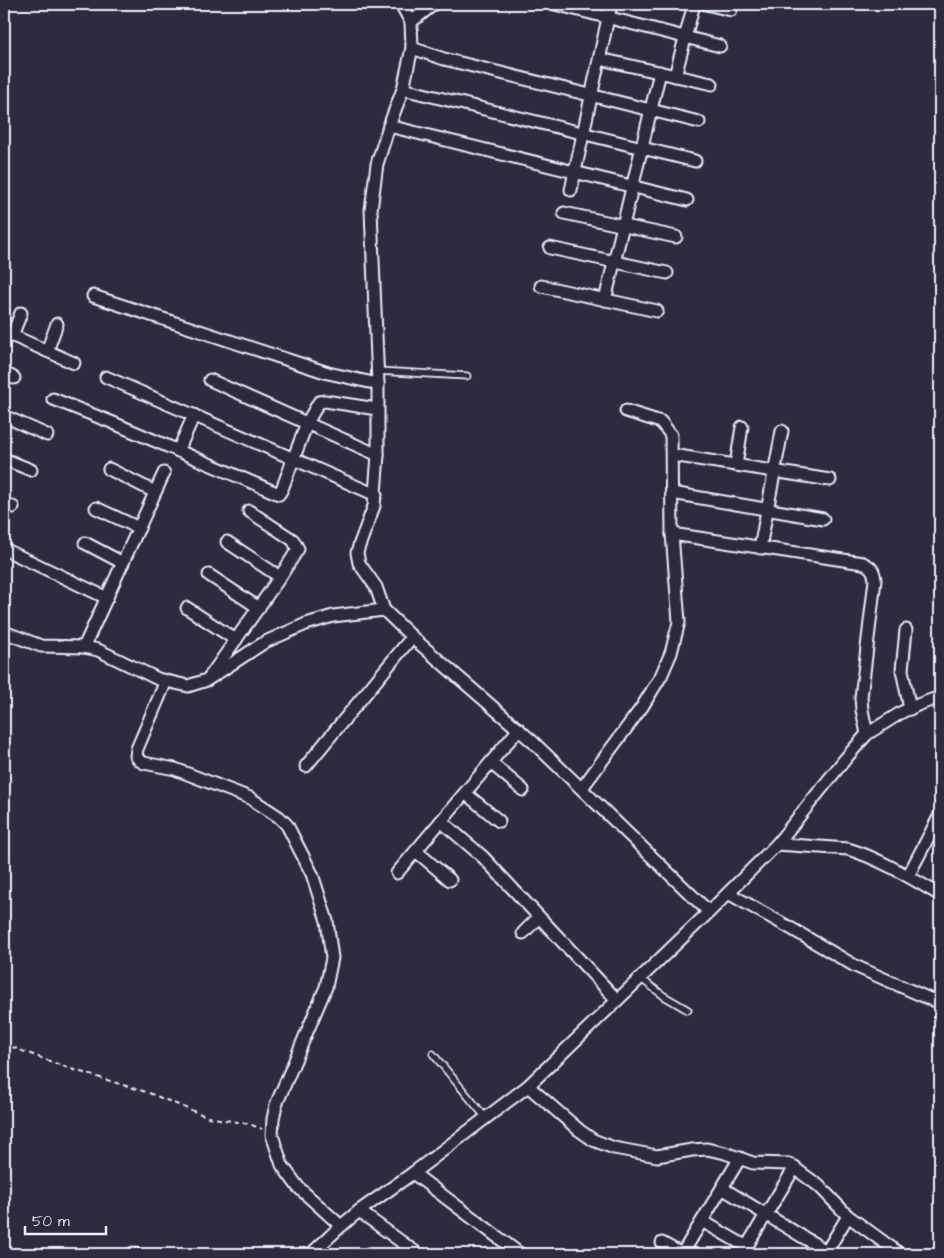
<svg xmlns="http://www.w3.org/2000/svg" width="944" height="1258" viewBox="0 0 944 1258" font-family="'Architects Daughter',sans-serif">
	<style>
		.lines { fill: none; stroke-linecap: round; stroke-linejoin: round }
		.lane-casing { stroke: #e8f1f8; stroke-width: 9 }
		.street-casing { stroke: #e8f1f8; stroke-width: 15 }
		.path { stroke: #e8f1f8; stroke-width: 2; stroke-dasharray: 5 4; stroke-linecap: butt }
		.lane { stroke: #2f2a3d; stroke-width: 5.5 }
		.street { stroke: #2f2a3d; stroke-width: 11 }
	</style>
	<rect width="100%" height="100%" fill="#2f2a3d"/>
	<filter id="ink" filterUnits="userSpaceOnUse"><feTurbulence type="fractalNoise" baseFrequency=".02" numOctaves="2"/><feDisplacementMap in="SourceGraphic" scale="10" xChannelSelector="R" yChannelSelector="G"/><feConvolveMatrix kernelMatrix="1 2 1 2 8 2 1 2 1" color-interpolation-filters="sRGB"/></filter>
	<g filter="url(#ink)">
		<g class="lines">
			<g class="lane-casing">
				<g id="lane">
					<path d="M 377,371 L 467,376"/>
					<path d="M 640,978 L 664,996 L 688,1010"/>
					<path d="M 433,1054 L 486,1118"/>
				</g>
			</g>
			<g class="street-casing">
				<g id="street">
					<path d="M 401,4 L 411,22 L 412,48 L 403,89 L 389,126 L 377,164 L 371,210 L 378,384 L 378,455 L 374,506 L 359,546 L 357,553 L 359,563 L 376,587 L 384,610 L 412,637 L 533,742 L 709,912"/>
					<path d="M 555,4 L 720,46"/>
					<path d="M 706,4 L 731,10"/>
					<path d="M 411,22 L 434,4"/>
					<path d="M 412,48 L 444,59 L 699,122"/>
					<path d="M 600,59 L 712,84"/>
					<path d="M 675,76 L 694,4"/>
					<path d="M 403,89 L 695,161"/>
					<path d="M 389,126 L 687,200"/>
					<path d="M 571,190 L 611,4"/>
					<path d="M 564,213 L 676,237"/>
					<path d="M 550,248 L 667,273"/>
					<path d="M 541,286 L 657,311"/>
					<path d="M 93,296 L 328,373 L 378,384"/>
					<path d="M 605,300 L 660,72"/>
					<path d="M 4,332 L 74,363"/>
					<path d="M 12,336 L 21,313"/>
					<path d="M 47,351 L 57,324"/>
					<path d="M 4,373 L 14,378"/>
					<path d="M 106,377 L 376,495"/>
					<path d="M 210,380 L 378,455"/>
					<path d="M 53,399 L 111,422 L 279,494 L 282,489 L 307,423 L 319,402 L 325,401 L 377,409"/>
					<path d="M 4,416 L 47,435"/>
					<path d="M 178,451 L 194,415"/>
					<path d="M 672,455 L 830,480"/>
					<path d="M 4,459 L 31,470"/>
					<path d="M 736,465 L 742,427"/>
					<path d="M 109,469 L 155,492"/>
					<path d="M 672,493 L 823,519"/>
					<path d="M 4,504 L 13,507"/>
					<path d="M 96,508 L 139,528"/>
					<path d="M 672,534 L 863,563 C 872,567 874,571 875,580 L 861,698 L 862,710 L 867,734"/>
					<path d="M 227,542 L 280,577"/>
					<path d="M 85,543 L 123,563"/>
					<path d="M 760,548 L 782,431"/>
					<path d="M 4,549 L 107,598"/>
					<path d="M 209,575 L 259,608"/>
					<path d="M 187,608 L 236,640"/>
					<path d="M 906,630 L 902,670 L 910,709"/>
					<path d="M 4,632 L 41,646 L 84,647 L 98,650 L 158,679 L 188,686 L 207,680 L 265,642 L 306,624 L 333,616 L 384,610"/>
					<path d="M 84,647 L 164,473"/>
					<path d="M 211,675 L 280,577 L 298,549 L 293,540 L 249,511"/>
					<path d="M 166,681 L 137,749 L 136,756 L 139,760 L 144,763 L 175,769 L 250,798 L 279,817 L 287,825 L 312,874 L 327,921 L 332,958 L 326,987 L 276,1105 L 273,1119 L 272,1135 L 282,1165 L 298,1187 L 341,1226"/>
					<path d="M 491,763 L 523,790"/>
					<path d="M 306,766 L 412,637"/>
					<path d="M 582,788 L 642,707 L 661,676 L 671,653 L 679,622 L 672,534 L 671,435 L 661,422 L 626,411"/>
					<path d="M 465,793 L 499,821"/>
					<path d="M 441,821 L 483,857 L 617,1000"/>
					<path d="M 777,844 L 848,849 C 881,859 911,878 940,895"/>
					<path d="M 416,851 L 450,880"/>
					<path d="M 397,873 L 519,729"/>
					<path d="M 908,876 L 940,815"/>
					<path d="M 728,893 L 792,929 L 855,966 L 932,1000 L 940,1001"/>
					<path d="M 523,933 L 539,917"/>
					<path d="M 528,1086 L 579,1130 L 593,1140 L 614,1148 L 657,1156 L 692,1150 L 707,1149 L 725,1153 L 753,1163 L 789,1164 L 819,1186 L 848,1216 L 900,1254"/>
					<path d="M 413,1173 L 520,1254"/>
					<path d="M 722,1188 L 831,1254"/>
					<path d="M 359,1211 L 418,1254"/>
					<path d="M 702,1221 L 747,1247"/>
					<path d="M 662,1243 L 682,1254"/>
					<path d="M 133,1253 L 135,1254"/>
					<path d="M 311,1254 L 341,1226 L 359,1211 L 413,1173 L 528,1086 L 709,912 L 777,844 L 846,758 L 867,734 L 902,712 L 920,704 L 940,697"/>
					<path d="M 682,1254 L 740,1158"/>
					<path d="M 742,1254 L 795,1167"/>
					<path d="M 825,1254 L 848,1216"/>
				</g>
			</g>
			<path class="path" d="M 4,1044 L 68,1068 L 149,1093 L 208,1117 L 249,1124 L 262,1129"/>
			<use href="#lane" class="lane"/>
			<use href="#street" class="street"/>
		</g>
	</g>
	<rect width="944" height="1258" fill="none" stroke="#2f2a3d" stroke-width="20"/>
	<rect x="10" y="10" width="924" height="1238" fill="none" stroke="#e8f1f8" stroke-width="2" filter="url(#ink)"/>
	<path d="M25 1226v8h81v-8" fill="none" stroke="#e8f1f8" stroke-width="2.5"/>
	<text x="32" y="1226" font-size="15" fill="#e8f1f8" stroke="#2f2a3d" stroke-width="4" paint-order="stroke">50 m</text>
</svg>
